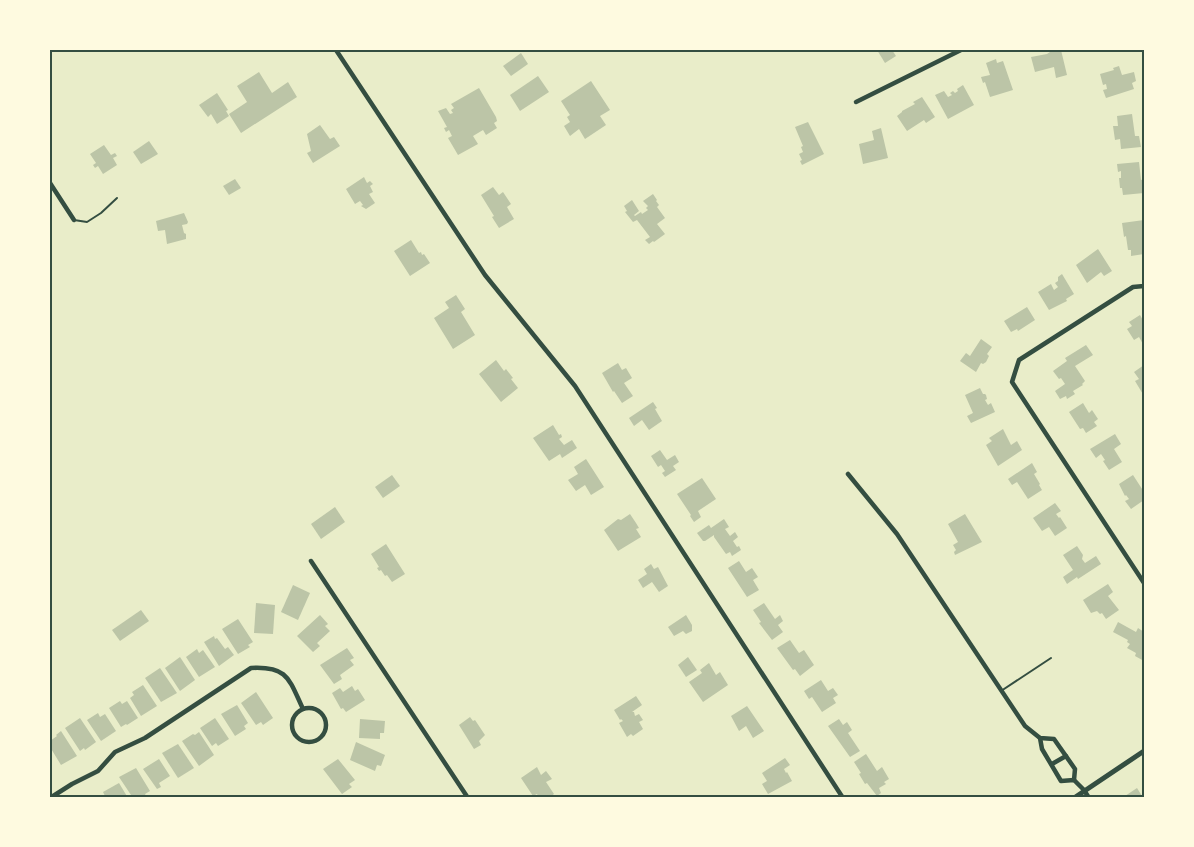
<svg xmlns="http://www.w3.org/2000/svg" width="1194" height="847" viewBox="0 0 1194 847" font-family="Barlow,sans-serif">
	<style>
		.building { fill: #bcc5a7 }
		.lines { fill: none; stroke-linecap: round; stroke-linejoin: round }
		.service { stroke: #344e41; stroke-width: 2 }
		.minor { stroke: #344e41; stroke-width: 4.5 }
		.tertiary { stroke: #344e41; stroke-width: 5 }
		.neatline { fill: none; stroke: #344e41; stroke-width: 2 }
	</style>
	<rect width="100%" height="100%" fill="#e9edc9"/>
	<g class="building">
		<path d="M 877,50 L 892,50 L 896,56 L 885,63 Z"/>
		<path d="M 1049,50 L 1061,50 L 1067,75 L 1056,78 L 1054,67 L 1035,72 L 1031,57 L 1047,54 L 1050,52 Z"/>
		<path d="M 521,53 L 528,64 L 511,76 L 503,66 Z"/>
		<path d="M 996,59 L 997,63 L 1003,61 L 1013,90 L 990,97 L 985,82 L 983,83 L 981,77 L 990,75 L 986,63 Z"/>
		<path d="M 1119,66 L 1122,75 L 1134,72 L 1136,81 L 1132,83 L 1134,89 L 1106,98 L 1103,90 L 1107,89 L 1106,84 L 1103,85 L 1100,74 L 1114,70 L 1113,68 Z"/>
		<path d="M 259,72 L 272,93 L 288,82 L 297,97 L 241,133 L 229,114 L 247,102 L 237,86 Z"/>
		<path d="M 538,76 L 549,92 L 520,111 L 510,95 Z"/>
		<path d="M 591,81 L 610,110 L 600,116 L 606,125 L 585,139 L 579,129 L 570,136 L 564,126 L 570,122 L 567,117 L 570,115 L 561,101 Z"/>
		<path d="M 963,85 L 974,105 L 948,119 L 935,95 L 944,91 L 948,97 L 952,95 L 950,93 L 953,91 L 955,93 L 958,91 L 957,89 Z"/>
		<path d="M 479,88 L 496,117 L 497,121 L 494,123 L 497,128 L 486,135 L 483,130 L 473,136 L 478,144 L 458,155 L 448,138 L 452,136 L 449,130 L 446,132 L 444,128 L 447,127 L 438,111 L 446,108 L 450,114 L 453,113 L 451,110 L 454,108 L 451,104 Z"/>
		<path d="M 217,93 L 228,110 L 226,111 L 229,116 L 217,124 L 211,114 L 208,117 L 199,105 Z"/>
		<path d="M 922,97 L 935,117 L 926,123 L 924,120 L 907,131 L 897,116 L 902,112 L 902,111 L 915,104 L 913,102 Z"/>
		<path d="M 1132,114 L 1135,136 L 1139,136 L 1141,147 L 1121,149 L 1120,139 L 1115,140 L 1113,126 L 1118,126 L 1117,116 Z"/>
		<path d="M 808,122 L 824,154 L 802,165 L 800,161 L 802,160 L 799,154 L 803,152 L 801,147 L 803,146 L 795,127 Z"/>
		<path d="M 320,125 L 330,139 L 334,137 L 340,146 L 313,163 L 307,153 L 311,151 L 307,134 Z"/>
		<path d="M 881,128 L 888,158 L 863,164 L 859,144 L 874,140 L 872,131 Z"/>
		<path d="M 149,141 L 158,154 L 141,164 L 133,152 Z"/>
		<path d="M 104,145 L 111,155 L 115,153 L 117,156 L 113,158 L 117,165 L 103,174 L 98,166 L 95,168 L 93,165 L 96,163 L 90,154 Z"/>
		<path d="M 1139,162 L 1141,180 L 1144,179 L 1144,193 L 1123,195 L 1122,188 L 1120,188 L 1119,178 L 1121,178 L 1121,171 L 1118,172 L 1117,164 Z"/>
		<path d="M 364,177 L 367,183 L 370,181 L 373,184 L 370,186 L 373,192 L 369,194 L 375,203 L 366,209 L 361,206 L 363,205 L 360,201 L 355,204 L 346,189 Z"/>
		<path d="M 235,179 L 241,188 L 229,195 L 223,186 Z"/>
		<path d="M 493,187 L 499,195 L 503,192 L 511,204 L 507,207 L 514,219 L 499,228 L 492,217 L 494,216 L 481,195 Z"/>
		<path d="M 653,194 L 657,200 L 656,201 L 659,205 L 657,207 L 665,218 L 657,224 L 665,234 L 654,242 L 653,241 L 649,244 L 645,240 L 650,237 L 637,220 L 633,222 L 625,212 L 627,211 L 624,206 L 632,200 L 639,211 L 634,215 L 635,216 L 641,212 L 642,214 L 648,210 L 646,208 L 648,206 L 643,201 Z"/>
		<path d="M 184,213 L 188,222 L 187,224 L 182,225 L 184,233 L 186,234 L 186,239 L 167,244 L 165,230 L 158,231 L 156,221 Z"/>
		<path d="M 1144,220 L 1144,254 L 1131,256 L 1131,250 L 1128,250 L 1126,236 L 1124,237 L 1122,223 Z"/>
		<path d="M 411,240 L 419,253 L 421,252 L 422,255 L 424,254 L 430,263 L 410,276 L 394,251 Z"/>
		<path d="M 1098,249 L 1112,271 L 1104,276 L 1101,272 L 1087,283 L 1076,265 Z"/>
		<path d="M 1062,274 L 1074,294 L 1066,299 L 1067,301 L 1049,310 L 1038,292 L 1051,284 L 1054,290 L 1058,287 L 1055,283 L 1058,281 L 1058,277 Z"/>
		<path d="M 456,295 L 465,309 L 461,312 L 475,335 L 453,349 L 434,318 L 449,308 L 445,302 Z"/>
		<path d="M 1027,307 L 1035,320 L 1018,331 L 1017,329 L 1011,332 L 1004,321 Z"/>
		<path d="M 1140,315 L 1144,322 L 1144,346 L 1139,337 L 1134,340 L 1127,329 L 1132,326 L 1129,322 Z"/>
		<path d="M 981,339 L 992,347 L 987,354 L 989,356 L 986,362 L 983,364 L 981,363 L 976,372 L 960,361 L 966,353 L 970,356 Z"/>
		<path d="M 1086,345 L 1093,355 L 1075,366 L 1085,381 L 1082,384 L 1083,385 L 1073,391 L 1075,394 L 1067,399 L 1066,396 L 1060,399 L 1055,391 L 1065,384 L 1061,378 L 1059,379 L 1053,371 L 1067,361 L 1065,358 Z"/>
		<path d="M 496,360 L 504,371 L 506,369 L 513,378 L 511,379 L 518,388 L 501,402 L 479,374 Z"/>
		<path d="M 618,363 L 622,370 L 626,368 L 632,378 L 624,383 L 633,396 L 622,403 L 614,391 L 613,392 L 602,373 Z"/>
		<path d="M 1144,365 L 1144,396 L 1135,381 L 1139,379 L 1134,372 Z"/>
		<path d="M 980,388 L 983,394 L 985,394 L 986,395 L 987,399 L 985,400 L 988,405 L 991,403 L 995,412 L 971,423 L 967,416 L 973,413 L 965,395 Z"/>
		<path d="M 653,402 L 657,408 L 655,409 L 662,421 L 649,430 L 642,420 L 634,426 L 629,418 Z"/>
		<path d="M 1083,403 L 1089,413 L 1092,410 L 1098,419 L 1094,422 L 1097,426 L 1086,433 L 1083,428 L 1080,429 L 1069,412 Z"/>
		<path d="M 553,425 L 559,435 L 561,434 L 562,437 L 559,439 L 564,445 L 572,440 L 577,448 L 562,458 L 560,454 L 549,461 L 533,438 Z"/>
		<path d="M 1003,429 L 1011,445 L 1017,441 L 1022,450 L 998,466 L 986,445 L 992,441 L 989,438 Z"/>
		<path d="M 1115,434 L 1121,444 L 1114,449 L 1122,462 L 1109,470 L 1103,461 L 1105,460 L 1101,454 L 1096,458 L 1090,449 Z"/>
		<path d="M 660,450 L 667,460 L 675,455 L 679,462 L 673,466 L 676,470 L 665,477 L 662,473 L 665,471 L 661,465 L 658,467 L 651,456 Z"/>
		<path d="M 586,459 L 604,487 L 591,495 L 585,485 L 576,491 L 568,480 L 578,474 L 574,467 Z"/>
		<path d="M 1032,463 L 1037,472 L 1034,474 L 1040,484 L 1039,485 L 1042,490 L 1028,499 L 1017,482 L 1012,485 L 1008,479 Z"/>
		<path d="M 392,475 L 400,486 L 383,498 L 375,487 Z"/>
		<path d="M 1133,475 L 1144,492 L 1144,500 L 1131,509 L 1125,501 L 1129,499 L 1126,495 L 1125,496 L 1119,484 Z"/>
		<path d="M 702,478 L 716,499 L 698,511 L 701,517 L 694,522 L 690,516 L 691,515 L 677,494 Z"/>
		<path d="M 1055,503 L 1061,511 L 1056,514 L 1059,518 L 1060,517 L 1067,528 L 1055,536 L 1049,527 L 1042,531 L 1033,518 Z"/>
		<path d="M 335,507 L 345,522 L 321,539 L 311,524 Z"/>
		<path d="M 630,514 L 636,523 L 639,528 L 636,529 L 641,537 L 618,551 L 604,530 L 618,519 L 621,520 Z"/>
		<path d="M 965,514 L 982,542 L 955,555 L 954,552 L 956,550 L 953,545 L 958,542 L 948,524 Z"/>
		<path d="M 724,519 L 729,527 L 725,529 L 730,536 L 735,532 L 738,537 L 733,541 L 737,547 L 739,546 L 741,550 L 732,556 L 730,552 L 726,554 L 714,537 L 714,535 L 705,541 L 703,541 L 697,533 L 709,525 L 711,528 Z"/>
		<path d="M 386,544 L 405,574 L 392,582 L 387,575 L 385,576 L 381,570 L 379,571 L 377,568 L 379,567 L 371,554 Z"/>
		<path d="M 1077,546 L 1083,555 L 1082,559 L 1085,563 L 1096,556 L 1101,564 L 1078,579 L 1077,577 L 1067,584 L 1063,577 L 1073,570 L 1063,555 Z"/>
		<path d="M 739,561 L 746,572 L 752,568 L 758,577 L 753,580 L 759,590 L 747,597 L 728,568 Z"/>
		<path d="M 651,564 L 654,569 L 658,567 L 668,586 L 659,592 L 652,582 L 643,588 L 638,580 L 647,574 L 644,569 Z"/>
		<path d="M 1108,584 L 1113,592 L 1108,596 L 1119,610 L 1106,619 L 1102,613 L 1100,614 L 1097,611 L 1091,613 L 1083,600 Z"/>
		<path d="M 293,585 L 310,593 L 298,620 L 281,612 Z"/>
		<path d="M 256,603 L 275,605 L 273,634 L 254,633 Z"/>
		<path d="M 764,603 L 775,619 L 780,615 L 783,621 L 778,625 L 783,632 L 772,640 L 759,623 L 761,622 L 753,610 Z"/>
		<path d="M 141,610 L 149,621 L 120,641 L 112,630 Z"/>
		<path d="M 320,615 L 328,624 L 325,626 L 330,631 L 317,643 L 320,646 L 313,652 L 297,636 Z"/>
		<path d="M 686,615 L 692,625 L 692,631 L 686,634 L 683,631 L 674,636 L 668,627 Z"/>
		<path d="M 238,619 L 253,642 L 248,645 L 250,647 L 238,654 L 222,629 Z"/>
		<path d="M 1118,622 L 1136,632 L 1138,628 L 1144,632 L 1144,661 L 1135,656 L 1136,653 L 1127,648 L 1130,644 L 1127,642 L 1128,640 L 1113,632 Z"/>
		<path d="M 214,636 L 215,639 L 217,638 L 225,649 L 228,647 L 234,655 L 219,666 L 204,642 Z"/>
		<path d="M 790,640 L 799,653 L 804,650 L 814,665 L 800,676 L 795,669 L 793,670 L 777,648 Z"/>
		<path d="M 347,648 L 354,658 L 350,660 L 354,665 L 340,675 L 342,679 L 334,684 L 320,665 Z"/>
		<path d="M 197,649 L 199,653 L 203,650 L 215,667 L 199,677 L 186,657 Z"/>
		<path d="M 180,657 L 195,680 L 180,691 L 165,668 Z"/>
		<path d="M 688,657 L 697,670 L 686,677 L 678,665 Z"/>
		<path d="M 709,663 L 716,675 L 720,672 L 728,685 L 703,702 L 689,682 L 702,673 L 700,670 Z"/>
		<path d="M 160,668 L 177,693 L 161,702 L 145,678 Z"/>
		<path d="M 821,680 L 828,691 L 833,688 L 838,695 L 833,698 L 836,703 L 822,712 L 812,697 L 809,699 L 804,691 Z"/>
		<path d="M 143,685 L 157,706 L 141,716 L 130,698 L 134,695 L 132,692 Z"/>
		<path d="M 352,686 L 355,691 L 358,689 L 365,700 L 346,712 L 343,708 L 341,709 L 332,693 L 340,688 L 343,692 Z"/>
		<path d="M 256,692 L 273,718 L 263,725 L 261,722 L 256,725 L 241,703 Z"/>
		<path d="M 636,696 L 642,705 L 632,712 L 634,712 L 635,716 L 639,714 L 643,720 L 639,722 L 643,729 L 633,736 L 631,734 L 627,737 L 619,723 L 623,721 L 621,719 L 620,720 L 614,710 Z"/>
		<path d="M 120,701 L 122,704 L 127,701 L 138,718 L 127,725 L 126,724 L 121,727 L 109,708 Z"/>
		<path d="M 237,705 L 248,723 L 244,726 L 246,729 L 235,736 L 221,714 Z"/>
		<path d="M 747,706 L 764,731 L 753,738 L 746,726 L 739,731 L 731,716 Z"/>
		<path d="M 98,713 L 100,717 L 105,714 L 116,731 L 101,741 L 87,720 Z"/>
		<path d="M 470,717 L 473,721 L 475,720 L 485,735 L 479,741 L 481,745 L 474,749 L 459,725 Z"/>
		<path d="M 80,718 L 96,742 L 85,750 L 84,748 L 80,751 L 65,728 Z"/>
		<path d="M 215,718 L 229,739 L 218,746 L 216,743 L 212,746 L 200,728 Z"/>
		<path d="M 360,719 L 385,721 L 384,733 L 380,733 L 380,739 L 359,738 Z"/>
		<path d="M 839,719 L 843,725 L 847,722 L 852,730 L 848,733 L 860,751 L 850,757 L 828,726 Z"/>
		<path d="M 61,731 L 77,756 L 61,765 L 50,747 L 50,741 L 57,736 L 56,735 Z"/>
		<path d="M 199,732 L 214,755 L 199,766 L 182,741 L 193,734 L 195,735 Z"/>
		<path d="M 356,742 L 385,755 L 381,766 L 377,765 L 375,771 L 350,760 Z"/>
		<path d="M 178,744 L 194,768 L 178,778 L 162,753 Z"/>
		<path d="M 866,754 L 877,771 L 882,767 L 889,779 L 884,782 L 886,784 L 879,788 L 881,793 L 877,796 L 867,783 L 865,784 L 859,774 L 861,773 L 854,762 Z"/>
		<path d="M 785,758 L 790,765 L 784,769 L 786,773 L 787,772 L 792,781 L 768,794 L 762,784 L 767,781 L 762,773 Z"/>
		<path d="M 159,759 L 170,776 L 159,783 L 161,787 L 157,789 L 143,769 Z"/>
		<path d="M 338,759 L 355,780 L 349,784 L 352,787 L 342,794 L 323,769 Z"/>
		<path d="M 537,767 L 541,775 L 546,771 L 552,779 L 546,782 L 554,794 L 549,798 L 539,798 L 537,794 L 533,796 L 521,778 Z"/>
		<path d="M 136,768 L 150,791 L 145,794 L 147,798 L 133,798 L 119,777 Z"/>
		<path d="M 119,783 L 128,798 L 106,798 L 103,792 Z"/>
		<path d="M 1137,788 L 1142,796 L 1139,798 L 1122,798 Z"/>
	</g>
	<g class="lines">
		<g class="service">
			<path d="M 74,220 L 87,222 L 101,213 L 117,198"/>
			<path d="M 1001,691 L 1051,658"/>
		</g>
		<g class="minor">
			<path d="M 336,50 L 485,275 L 575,386 L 843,798"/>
			<path d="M 856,102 L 961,50"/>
			<path d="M 50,183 L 74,220"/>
			<path d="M 1144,286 L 1133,287 L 1019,360 L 1012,382 L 1144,583"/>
			<path d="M 848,474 L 897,534 L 1025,726 L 1040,738 L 1054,739 L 1075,769 L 1074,780"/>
			<path d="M 311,561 L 468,798"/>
			<circle cx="309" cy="725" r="17"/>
			<path d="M 1040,738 L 1042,749 L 1061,781 L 1074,780 L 1084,790 L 1089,798"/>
			<path d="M 1052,764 L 1066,756"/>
			<path d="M 50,798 L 72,784 L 98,771 L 115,752 L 145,738 L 251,668 C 288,666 289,679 303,709"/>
		</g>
		<path class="tertiary" d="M 1074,798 L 1144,751"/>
	</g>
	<rect width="1194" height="847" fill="none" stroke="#fefae0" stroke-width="102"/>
	<rect x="51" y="51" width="1092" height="745" class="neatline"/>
</svg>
